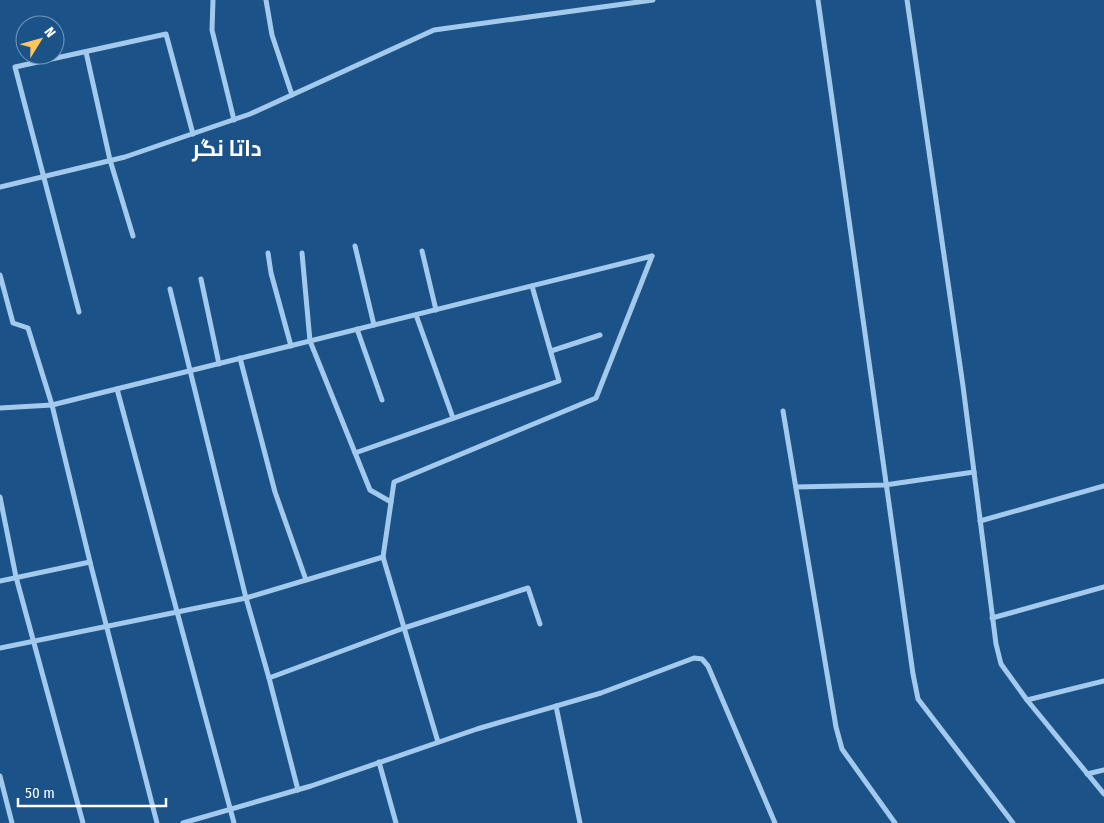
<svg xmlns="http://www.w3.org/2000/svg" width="1104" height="823" viewBox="0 0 1104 823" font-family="'Fira Sans Condensed',Cairo,sans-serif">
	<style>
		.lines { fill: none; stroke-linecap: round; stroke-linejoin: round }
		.minor { stroke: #a3c9ec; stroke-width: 5 }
		.labels { text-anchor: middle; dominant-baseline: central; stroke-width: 5; stroke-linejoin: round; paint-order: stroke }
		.district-label { font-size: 22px; font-weight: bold; fill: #fff; stroke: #1b5288 }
	</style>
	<rect width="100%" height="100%" fill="#1b5288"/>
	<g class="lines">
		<g class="minor">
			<path d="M 213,0 L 212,30 L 234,120"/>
			<path d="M 266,0 L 272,35 L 292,95"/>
			<path d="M 818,0 L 913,674 L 918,699 L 1013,823"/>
			<path d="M 907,0 L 963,386 L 996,644 L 1001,664 L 1027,700 L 1104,794"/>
			<path d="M 86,52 L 110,160 L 133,236"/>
			<path d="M 0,187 L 125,157 L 250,114 L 434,30 L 653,0"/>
			<path d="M 355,246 L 374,325"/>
			<path d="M 422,251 L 436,310"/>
			<path d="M 268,253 L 271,273 L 291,346"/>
			<path d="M 302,253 L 310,341 L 370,490 L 391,502"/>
			<path d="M 0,275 L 13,323 L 28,328 L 52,405 L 90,562 L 157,823"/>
			<path d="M 201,279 L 219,364"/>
			<path d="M 170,289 L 246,598 L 269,678 L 298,790"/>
			<path d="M 79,312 L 15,67 L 166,34 L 193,134"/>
			<path d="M 416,315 L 453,418"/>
			<path d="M 357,329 L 382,400"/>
			<path d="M 551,351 L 600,335"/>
			<path d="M 240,358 L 275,492 L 306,580"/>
			<path d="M 117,389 L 234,823"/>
			<path d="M 0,408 L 52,405 L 652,256"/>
			<path d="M 783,411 L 836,727 L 842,749 L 895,823"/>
			<path d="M 355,453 L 559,381 L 532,286"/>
			<path d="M 796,487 L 885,485 L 974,472"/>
			<path d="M 0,497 L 16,577 L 83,823"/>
			<path d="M 980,521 L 1104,486"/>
			<path d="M 0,581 L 90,562"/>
			<path d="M 992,618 L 1104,587"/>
			<path d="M 0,648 L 246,598 L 383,557"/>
			<path d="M 269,678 L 404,628 L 528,588 L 540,624"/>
			<path d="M 1027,700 L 1104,681"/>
			<path d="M 556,706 L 580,823"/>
			<path d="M 438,742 L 383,557 L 394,482 L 596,398 L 652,256"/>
			<path d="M 379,762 L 396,823"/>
			<path d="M 1087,774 L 1104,770"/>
			<path d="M 0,776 L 12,823"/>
			<path d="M 183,823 L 311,786 L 477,729 L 601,693 L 694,658 L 702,659 L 708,666 L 775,823"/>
		</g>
	</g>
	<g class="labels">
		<g class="district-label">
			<text x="227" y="148">داتا نگر</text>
		</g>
	</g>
	<g transform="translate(40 40) rotate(53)"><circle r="24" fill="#1b5288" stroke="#7697b8"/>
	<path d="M0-4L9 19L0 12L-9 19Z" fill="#fec660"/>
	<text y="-8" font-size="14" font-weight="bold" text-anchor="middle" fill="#ffffff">N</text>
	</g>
	<path d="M18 798v8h148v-8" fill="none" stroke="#ffffff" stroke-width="2.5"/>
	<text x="25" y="798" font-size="15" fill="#ffffff" stroke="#1b5288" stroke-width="4" paint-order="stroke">50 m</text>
</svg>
